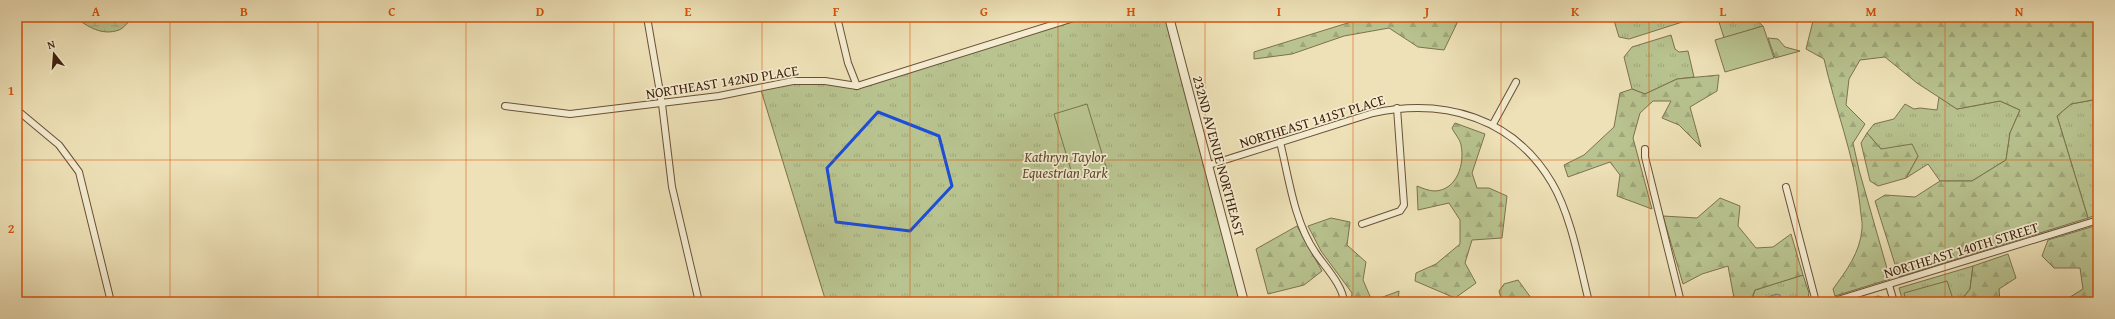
<svg xmlns="http://www.w3.org/2000/svg" width="2115" height="319" viewBox="0 0 2115 319" font-family="'Gentium Book Plus',serif">
	<style>
		.grass { fill: url(#grass-tufts); stroke: #7c724e }
		.forest { fill: url(#forest-firs); stroke: #7c724e }
		.wetland { fill: url(#wetland-marsh); stroke: #7c724e }
		.pitch { fill: #b8c38f; stroke: #7c724e }
		.water { fill: url(#water-waves); stroke: #777d73 }
		.lines { fill: none; stroke-linecap: round; stroke-linejoin: round }
		.minor-casing { stroke: #6b5037; stroke-width: 8 }
		.tertiary-casing { stroke: #6b5037; stroke-width: 10 }
		.minor { stroke: #f4ecd0; stroke-width: 6 }
		.tertiary { stroke: #f4ecd0; stroke-width: 8 }
		.marked { fill: none; stroke: #1d4ed8; stroke-width: 3; stroke-linejoin: round }
		.grid { fill: none; stroke: #d7530c; stroke-width: 1; stroke-opacity: 0.55 }
		.labels { text-anchor: middle; dominant-baseline: central; stroke-width: 3.5; stroke-linejoin: round; paint-order: stroke }
		.street-label { font-size: 14px; fill: #3f200c; stroke: #f4ecd0 }
		.park-label { font-size: 14px; font-style: italic; fill: #5d492d; stroke: #f4ecd0 }
		.neatline { fill: none; stroke: #d7530c; stroke-width: 1.5 }
		.grid-label { font-size: 13px; text-anchor: middle; font-weight: bold; fill: #d7530c }
	</style>
	<defs>
		<pattern id="grass-tufts" width="24" height="20" patternUnits="userSpaceOnUse"><rect width="24" height="20" fill="#b8c38f"/><path d="M3 7l-1-3M5 7V3M7 7l1-3M15 17l-1-3M17 17v-4M19 17l1-3" fill="none" stroke="#9fa77a"/></pattern>
		<pattern id="forest-firs" width="22" height="20" patternUnits="userSpaceOnUse"><rect width="22" height="20" fill="#b8c38f"/><path d="M5 1l3.5 6h-7zM16 11l3.5 6h-7z" fill="#9fa77a"/></pattern>
		<pattern id="wetland-marsh" width="20" height="14" patternUnits="userSpaceOnUse"><rect width="20" height="14" fill="#b8c38f"/><path d="M1 5h8M5 5V1M11 12h8M15 12V8" fill="none" stroke="#9fa77a"/></pattern>
		<pattern id="water-waves" width="16" height="10" patternUnits="userSpaceOnUse"><rect width="16" height="10" fill="#9dbbb8"/><path d="M0 5q4-4 8 0t8 0" fill="none" stroke="#88a09d"/></pattern>
	</defs>
	<rect width="100%" height="100%" fill="#eee1b7"/>
	<filter id="stains"><feTurbulence type="fractalNoise" baseFrequency=".005" numOctaves="4"/><feColorMatrix values="0 0 0 0 .2 0 0 0 0 .09 0 0 0 0 .02 0 0 0 .5 -.17"/></filter>
	<radialGradient id="worn" r=".72"><stop offset=".6" stop-color="#630" stop-opacity="0"/><stop offset="1" stop-color="#630" stop-opacity=".3"/></radialGradient>
	<g class="grass">
		<path d="M 1077,17 L 1169,17 L 1244,302 L 826,302 L 760,87 L 793,81 L 857,86 Z"/>
		<path d="M 1613,17 L 1698,17 L 1629,39 L 1619,37 Z"/>
		<path d="M 1721,17 L 1753,17 L 1763,26 L 1724,38 L 1719,22 Z"/>
		<path d="M 1671,35 L 1675,49 L 1679,52 L 1688,51 L 1694,77 L 1677,79 L 1645,94 L 1632,89 L 1624,57 L 1632,47 Z"/>
		<path d="M 1939,97 L 1957,109 L 2000,101 L 2020,110 L 2010,133 L 2006,160 L 1972,181 L 1940,181 L 1928,164 L 1906,178 L 1918,156 L 1881,149 L 1867,133 L 1874,124 L 1894,119 L 1905,104 L 1914,109 L 1920,108 L 1937,110 Z"/>
		<path d="M 2098,99 L 2098,214 L 2088,218 L 2057,116 L 2071,104 Z"/>
		<path d="M 1973,266 L 1970,289 L 1960,302 L 1903,302 L 1899,288 Z"/>
		<path d="M 1803,275 L 1809,293 L 1807,302 L 1751,302 L 1755,290 Z"/>
	</g>
	<g class="forest">
		<path d="M 1367,17 L 1460,17 L 1444,50 L 1418,47 L 1389,28 L 1344,36 L 1292,54 L 1254,59 L 1254,52 Z"/>
		<path d="M 1814,17 L 2098,17 L 2098,99 L 2071,104 L 2057,116 L 2088,218 L 1899,277 L 1875,201 L 1885,195 L 1915,197 L 1940,181 L 1972,181 L 2006,160 L 2010,133 L 2020,110 L 2000,101 L 1957,109 L 1917,83 L 1885,57 L 1860,60 L 1849,79 L 1846,105 L 1865,124 L 1853,143 L 1859,170 L 1890,279 L 1835,296 L 1833,289 C 1846,271 1860,253 1862,229 C 1863,222 1860,212 1860,205 C 1854,155 1835,108 1824,59 L 1806,49 Z"/>
		<path d="M 1768,38 L 1778,39 L 1785,47 L 1800,51 L 1775,58 Z"/>
		<path d="M 1719,75 L 1717,91 L 1690,107 L 1701,147 L 1679,125 L 1662,118 L 1671,101 L 1653,101 L 1640,113 L 1633,138 L 1652,209 L 1617,196 L 1620,175 L 1610,162 L 1568,177 L 1564,165 L 1584,155 L 1614,127 L 1620,93 L 1632,89 L 1645,94 L 1677,79 Z"/>
		<path d="M 1455,123 L 1485,134 L 1472,173 L 1477,188 L 1489,188 L 1507,196 L 1502,238 L 1472,240 L 1465,263 L 1476,283 L 1455,298 L 1415,281 L 1416,273 L 1436,264 L 1460,244 L 1460,220 L 1449,203 L 1418,210 L 1417,186 C 1422,188 1429,191 1435,191 C 1457,190 1465,164 1461,145 C 1460,139 1454,133 1452,128 Z"/>
		<path d="M 1867,133 L 1881,149 L 1912,144 L 1918,156 L 1906,178 L 1878,186 L 1870,181 L 1861,143 Z"/>
		<path d="M 1720,198 L 1740,206 L 1738,226 L 1756,248 L 1773,247 L 1791,234 L 1803,275 L 1755,290 L 1751,302 L 1730,302 L 1734,298 L 1728,266 L 1702,274 L 1683,284 L 1663,216 L 1697,218 Z"/>
		<path d="M 1331,218 L 1350,222 L 1347,245 L 1366,262 L 1363,280 L 1372,301 L 1399,291 L 1398,302 L 1351,302 L 1352,293 L 1321,251 L 1308,226 Z"/>
		<path d="M 2098,225 L 2098,302 L 2062,302 L 2083,289 L 2080,268 L 2054,268 L 2042,256 L 2048,240 Z"/>
		<path d="M 1297,226 L 1322,271 L 1304,285 L 1268,294 L 1256,249 Z"/>
		<path d="M 2008,254 L 2016,278 L 1999,289 L 2000,302 L 1960,302 L 1970,289 L 1973,266 Z"/>
		<path d="M 1518,280 L 1534,302 L 1502,302 L 1499,291 L 1504,284 Z"/>
		<path d="M 1878,296 L 1889,299 L 1890,302 L 1859,302 Z"/>
	</g>
	<path class="wetland" d="M 75,17 L 133,17 C 129,21 124,28 119,30 C 102,36 88,27 75,17 Z"/>
	<g class="pitch">
		<path d="M 1763,26 L 1774,58 L 1725,72 L 1715,40 Z"/>
		<path d="M 1087,104 L 1107,170 L 1074,180 L 1054,114 Z"/>
		<path d="M 1947,281 L 1954,302 L 1906,302 L 1904,293 Z"/>
	</g>
	<path class="water" d="M 1776,294 L 1780,295 L 1781,299 L 1779,301 L 1756,302 Z"/>
	<g class="lines">
		<g class="minor-casing">
			<g id="minor">
				<path d="M 647,17 L 662,104 L 672,187 L 699,302"/>
				<path d="M 837,17 L 848,63 L 857,86"/>
				<path d="M 505,106 L 570,114 L 719,96 L 793,81 L 825,81 L 857,86 L 1077,17"/>
				<path d="M 17,110 L 59,145 L 79,172 L 111,302"/>
				<path d="M 1493,124 L 1516,82"/>
				<path d="M 1280,142 C 1289,178 1294,221 1315,252 C 1324,266 1343,285 1344,302"/>
				<path d="M 1645,149 L 1645,157 L 1681,302"/>
				<path d="M 1209,165 L 1373,113 C 1444,98 1513,117 1552,183 C 1571,215 1580,266 1589,302"/>
				<path d="M 1786,187 L 1816,302"/>
				<path d="M 1362,224 L 1400,211 L 1404,205 L 1397,108"/>
				<path d="M 1889,285 L 1894,302"/>
				<path d="M 1831,302 L 2098,220"/>
			</g>
		</g>
		<g class="tertiary-casing">
			<path id="tertiary" d="M 1169,17 L 1244,302"/>
		</g>
		<use href="#minor" class="minor"/>
		<use href="#tertiary" class="tertiary"/>
	</g>
	<path class="marked" d="M 878,112 L 939,136 L 952,186 L 910,231 L 836,222 L 827,168 Z"/>
	<path class="grid" d="M 170,17 L 170,302M 318,17 L 318,302M 466,17 L 466,302M 614,17 L 614,302M 762,17 L 762,302M 910,17 L 910,302M 1058,17 L 1058,302M 1205,17 L 1205,302M 1353,17 L 1353,302M 1501,17 L 1501,302M 1649,17 L 1649,302M 1797,17 L 1797,302M 1945,17 L 1945,302M 17,160 L 2098,160"/>
	<g class="labels">
		<g class="street-label">
			<text transform="translate(722 82) rotate(-9)">NORTHEAST 142ND PLACE</text>
			<text transform="translate(1312 121) rotate(-17)">NORTHEAST 141ST PLACE</text>
			<text transform="translate(1219 156) rotate(75)">232ND AVENUE NORTHEAST</text>
			<text transform="translate(1961 250) rotate(-17)">NORTHEAST 140TH STREET</text>
		</g>
		<g class="park-label">
			<text x="1065" y="157">Kathryn Taylor<tspan x="1065" dy="16">Equestrian Park</tspan></text>
		</g>
	</g>
	<rect width="2115" height="319" fill="none" stroke="#eee1b7" stroke-width="44"/>
	<g transform="translate(54 54) rotate(343)" stroke="#f4ecd0" stroke-width="3" paint-order="stroke">
	<path d="M0-3L7 15L0 10L-7 15Z" fill="#3f200c"/>
	<text y="-6" font-size="11" font-weight="bold" text-anchor="middle" fill="#3f200c">N</text>
	</g>
	<rect x="22" y="22" width="2071" height="275" class="neatline"/>
	<g class="grid-label">
		<text x="96" y="16">A</text>
		<text x="244" y="16">B</text>
		<text x="392" y="16">C</text>
		<text x="540" y="16">D</text>
		<text x="688" y="16">E</text>
		<text x="836" y="16">F</text>
		<text x="984" y="16">G</text>
		<text x="1131" y="16">H</text>
		<text x="1279" y="16">I</text>
		<text x="1427" y="16">J</text>
		<text x="1575" y="16">K</text>
		<text x="1723" y="16">L</text>
		<text x="1871" y="16">M</text>
		<text x="2019" y="16">N</text>
		<text x="11" y="95">1</text>
		<text x="11" y="233">2</text>
	</g>
	<rect width="100%" height="100%" filter="url(#stains)"/>
	<rect width="100%" height="100%" fill="url(#worn)"/>
</svg>
